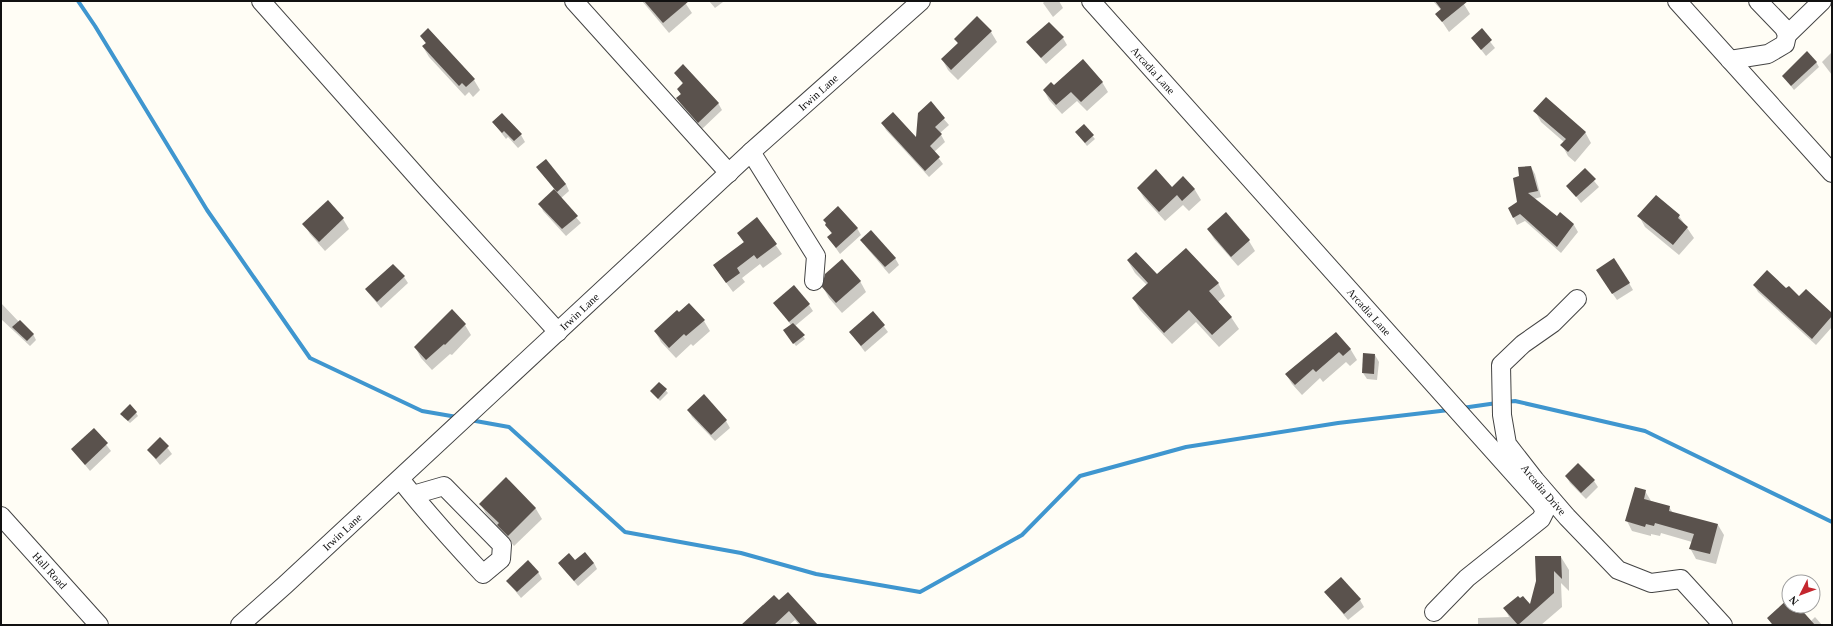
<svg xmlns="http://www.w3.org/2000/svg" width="1833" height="626" viewBox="0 0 1833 626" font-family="'Times New Roman',serif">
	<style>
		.shadow { fill: #0003 }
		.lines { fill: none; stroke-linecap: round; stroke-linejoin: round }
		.stream { stroke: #3f96cf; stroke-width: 4 }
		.building { fill: #5a524d }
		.minor-casing { stroke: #444; stroke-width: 20 }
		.minor { stroke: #fff; stroke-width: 18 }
		.labels { text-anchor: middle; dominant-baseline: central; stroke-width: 4; stroke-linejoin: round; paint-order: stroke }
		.street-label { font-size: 11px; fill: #111; stroke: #fff }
	</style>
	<rect width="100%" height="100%" fill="#fffdf5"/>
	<g class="shadow">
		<path d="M 642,1 L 684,1 L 692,13 L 669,33 Z"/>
		<path d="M 709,1 L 722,1 L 723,2 L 715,8 Z"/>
		<path d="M 1045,1 L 1059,1 L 1063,8 L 1053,17 L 1043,3 Z"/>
		<path d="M 1433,1 L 1462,1 L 1470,14 L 1449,32 L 1437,14 L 1441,10 Z"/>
		<path d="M 977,17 L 991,32 L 997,42 L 958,80 L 948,70 L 942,59 L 958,44 L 956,39 Z"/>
		<path d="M 1481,30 L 1495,48 L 1486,56 L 1472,38 Z"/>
		<path d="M 421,36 L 474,80 L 480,90 L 473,97 L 469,92 L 465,96 L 429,57 L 423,47 L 426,44 Z"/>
		<path d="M 1063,38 L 1067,45 L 1046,64 L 1028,43 Z"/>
		<path d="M 1832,52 L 1832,75 L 1822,62 Z"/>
		<path d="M 1816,62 L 1819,67 L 1794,90 L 1783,76 Z"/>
		<path d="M 675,73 L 718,103 L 722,110 L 702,129 L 681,105 L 677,98 L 681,95 L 678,89 L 683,84 Z"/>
		<path d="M 1102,82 L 1108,92 L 1087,111 L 1077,101 L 1062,114 L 1049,100 L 1044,90 L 1054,87 Z"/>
		<path d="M 930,103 L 949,125 L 940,133 L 945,142 L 934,152 L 943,164 L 929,177 L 886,130 L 882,123 L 917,140 Z"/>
		<path d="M 1535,111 L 1585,132 L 1591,143 L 1575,162 L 1568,156 L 1562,145 L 1564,142 L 1541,122 Z"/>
		<path d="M 493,122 L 521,135 L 525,142 L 518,148 L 508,137 L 506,139 Z"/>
		<path d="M 1084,126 L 1095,139 L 1087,146 L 1076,132 Z"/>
		<path d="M 537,167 L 566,184 L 569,191 L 560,199 L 581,223 L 566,236 L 543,211 L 540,204 L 555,190 Z"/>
		<path d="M 1531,167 L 1535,174 L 1541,197 L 1534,199 L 1557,218 L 1560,214 L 1574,225 L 1578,232 L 1561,253 L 1525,221 L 1517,225 L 1509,208 L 1518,203 L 1520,177 Z"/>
		<path d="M 1585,170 L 1599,187 L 1581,203 L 1568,186 Z"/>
		<path d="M 1183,178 L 1195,190 L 1201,200 L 1189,211 L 1183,205 L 1165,221 L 1144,198 L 1138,188 L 1172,188 Z"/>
		<path d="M 328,202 L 343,219 L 349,229 L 325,251 L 310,234 L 304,224 Z"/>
		<path d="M 1226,214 L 1249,241 L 1255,251 L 1238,266 L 1214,239 L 1208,229 Z"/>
		<path d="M 1639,216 L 1679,216 L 1694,238 L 1679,255 L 1645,227 Z"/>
		<path d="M 757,219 L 782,254 L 763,268 L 760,264 L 742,278 L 745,282 L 733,292 L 714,266 L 744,243 L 738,233 Z"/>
		<path d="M 826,225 L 857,228 L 861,235 L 840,254 L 828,237 L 832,234 Z"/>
		<path d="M 862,240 L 895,258 L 899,265 L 889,274 L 866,247 Z"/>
		<path d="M 1128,261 L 1157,276 L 1218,283 L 1225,296 L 1218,302 L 1231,317 L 1239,329 L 1219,347 L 1196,322 L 1172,344 L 1140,310 L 1133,298 L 1147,285 L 1135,273 Z"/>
		<path d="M 404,277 L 408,283 L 381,308 L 366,290 Z"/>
		<path d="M 1601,277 L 1629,283 L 1633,290 L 1617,300 Z"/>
		<path d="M 860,281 L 866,292 L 842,313 L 829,298 L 823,287 Z"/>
		<path d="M 1754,285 L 1786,290 L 1832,315 L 1832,327 L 1816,345 L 1758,292 Z"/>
		<path d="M 1,303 L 19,322 L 33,334 L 36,340 L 30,346 L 1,319 Z"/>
		<path d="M 774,303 L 809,305 L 813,311 L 795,326 L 805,339 L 796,346 L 786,333 L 791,325 Z"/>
		<path d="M 689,304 L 704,321 L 710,331 L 693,346 L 691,344 L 676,358 L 661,342 L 655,331 Z"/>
		<path d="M 873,312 L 888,332 L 865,352 L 850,332 Z"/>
		<path d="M 465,325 L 471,335 L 452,355 L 450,354 L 432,370 L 421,358 L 415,347 Z"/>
		<path d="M 1336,333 L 1351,350 L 1357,360 L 1350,366 L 1346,362 L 1323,382 L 1320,378 L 1302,395 L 1292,384 L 1286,374 Z"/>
		<path d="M 1375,355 L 1379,362 L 1377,380 L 1367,379 L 1363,373 Z"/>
		<path d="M 659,383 L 668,393 L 660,401 L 651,391 Z"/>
		<path d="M 704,396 L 726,421 L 730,428 L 715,441 L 692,417 L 688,410 Z"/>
		<path d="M 136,413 L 138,416 L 130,423 L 123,417 Z"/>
		<path d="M 94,429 L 111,451 L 90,471 L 72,449 Z"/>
		<path d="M 160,438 L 172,454 L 160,465 L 148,450 Z"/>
		<path d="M 1566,476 L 1594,481 L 1598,487 L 1586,499 L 1570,483 Z"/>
		<path d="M 506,479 L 536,509 L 542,519 L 514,546 L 486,514 L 481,504 Z"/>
		<path d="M 1645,491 L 1651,501 L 1669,507 L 1673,513 L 1718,525 L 1724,535 L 1716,564 L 1696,559 L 1690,548 L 1692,542 L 1661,533 L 1660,536 L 1651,534 L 1651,536 L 1632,531 L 1627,521 Z"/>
		<path d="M 1561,557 L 1569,570 L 1569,591 L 1561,583 L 1562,607 L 1541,625 L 1478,625 L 1478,618 L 1509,617 L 1505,609 L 1530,606 Z"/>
		<path d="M 575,562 L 594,563 L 597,569 L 578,586 L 559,564 Z"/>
		<path d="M 538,572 L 542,579 L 521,598 L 507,581 Z"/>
		<path d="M 1325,592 L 1360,600 L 1364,607 L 1348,620 Z"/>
		<path d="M 1789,601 L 1789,606 L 1794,606 L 1811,621 L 1815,617 L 1822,625 L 1772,625 L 1768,618 Z"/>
		<path d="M 779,602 L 817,625 L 799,625 L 795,620 L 789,625 L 742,625 Z"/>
	</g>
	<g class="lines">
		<g class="stream">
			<path d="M 78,1 L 95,26 L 207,210 L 310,358 L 422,411 L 457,417"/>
			<path d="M 1506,402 L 1515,401 L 1645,431 L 1832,522"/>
			<path d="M 1462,408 L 1497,403"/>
			<path d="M 470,420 L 509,427 L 625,532 L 741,553 L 816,574 L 920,592 L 1022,535 L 1080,476 L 1186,447 L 1338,423 L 1449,410"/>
		</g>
	</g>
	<g class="building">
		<path d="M 644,1 L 689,1 L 663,23 Z"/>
		<path d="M 1435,1 L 1468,1 L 1442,22 L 1435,14 L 1441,9 Z"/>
		<path d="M 977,16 L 992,31 L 951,70 L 941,59 L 958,43 L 954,39 Z"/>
		<path d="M 1049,22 L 1064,37 L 1041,58 L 1026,42 Z"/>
		<path d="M 428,28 L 475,79 L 466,87 L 462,83 L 459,86 L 422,46 L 426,43 L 420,36 Z"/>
		<path d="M 1482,28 L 1492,40 L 1481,50 L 1471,38 Z"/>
		<path d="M 1807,51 L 1817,62 L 1791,86 L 1782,76 Z"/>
		<path d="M 1083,59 L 1103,82 L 1081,102 L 1071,92 L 1056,105 L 1043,90 L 1051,82 L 1054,85 Z"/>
		<path d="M 683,64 L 719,103 L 698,123 L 676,98 L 681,94 L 677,89 L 683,83 L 674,73 Z"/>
		<path d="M 1546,97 L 1586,132 L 1568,152 L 1560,145 L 1566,139 L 1533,111 Z"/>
		<path d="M 931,101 L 945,118 L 935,127 L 942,134 L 930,146 L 940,157 L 925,171 L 881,123 L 893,112 L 916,137 L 918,113 Z"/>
		<path d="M 502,113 L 522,134 L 514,141 L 504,131 L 502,133 L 492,122 Z"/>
		<path d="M 1084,124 L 1094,135 L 1085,143 L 1075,132 Z"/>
		<path d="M 546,159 L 566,184 L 557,192 L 536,167 Z"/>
		<path d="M 1531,166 L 1538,191 L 1528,193 L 1557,216 L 1560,212 L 1574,224 L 1557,247 L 1520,214 L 1513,218 L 1508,208 L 1517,202 L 1513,178 L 1519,176 L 1518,167 Z"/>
		<path d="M 1585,168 L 1596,179 L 1576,197 L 1566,186 Z"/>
		<path d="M 1156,169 L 1172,187 L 1183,176 L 1195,189 L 1182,201 L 1177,195 L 1159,212 L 1137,188 Z"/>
		<path d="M 554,189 L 578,216 L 562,229 L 538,204 Z"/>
		<path d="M 1656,195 L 1680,215 L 1678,218 L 1688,227 L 1673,245 L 1637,216 Z"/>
		<path d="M 328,200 L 344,218 L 319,242 L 302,224 Z"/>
		<path d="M 838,206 L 858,228 L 836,248 L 827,237 L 832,233 L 825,225 L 826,223 L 823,220 Z"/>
		<path d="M 1226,212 L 1250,240 L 1231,257 L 1207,229 Z"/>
		<path d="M 757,217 L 777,244 L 757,259 L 754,255 L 737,268 L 740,273 L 726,283 L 713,265 L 744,242 L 737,233 Z"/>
		<path d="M 871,230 L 896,258 L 885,267 L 860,240 Z"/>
		<path d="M 1186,248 L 1219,283 L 1209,291 L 1232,317 L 1212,335 L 1189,310 L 1164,333 L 1132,298 L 1148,283 L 1127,260 L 1136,252 L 1157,274 Z"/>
		<path d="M 1614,258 L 1630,283 L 1612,294 L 1596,270 Z"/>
		<path d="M 842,259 L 861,281 L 836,303 L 822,287 L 825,274 Z"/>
		<path d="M 393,264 L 405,276 L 377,302 L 365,289 Z"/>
		<path d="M 1767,270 L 1786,288 L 1789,286 L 1799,296 L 1806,289 L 1832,313 L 1832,316 L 1812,339 L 1753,285 Z"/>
		<path d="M 794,285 L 810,304 L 789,322 L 773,303 Z"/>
		<path d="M 689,303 L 705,320 L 686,336 L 684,334 L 669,348 L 654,331 L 677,310 L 679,312 Z"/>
		<path d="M 452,309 L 466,324 L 445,345 L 444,344 L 426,360 L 414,347 Z"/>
		<path d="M 873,311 L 885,325 L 861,346 L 849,332 Z"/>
		<path d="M 20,320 L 34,334 L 27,341 L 12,327 Z"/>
		<path d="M 793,323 L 805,335 L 793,344 L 783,330 Z"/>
		<path d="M 1336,332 L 1351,349 L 1343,356 L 1339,352 L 1316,372 L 1313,369 L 1295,385 L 1285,374 Z"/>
		<path d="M 1363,353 L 1375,354 L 1374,374 L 1362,373 Z"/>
		<path d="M 659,382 L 667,389 L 658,399 L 650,391 Z"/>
		<path d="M 704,394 L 727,420 L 711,435 L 687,410 Z"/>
		<path d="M 130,404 L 137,412 L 128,421 L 120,414 Z"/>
		<path d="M 94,428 L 108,443 L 85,465 L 71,449 Z"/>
		<path d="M 160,437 L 169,446 L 156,459 L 147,450 Z"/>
		<path d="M 1578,463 L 1595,480 L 1581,493 L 1565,476 Z"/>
		<path d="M 506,477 L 536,508 L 508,536 L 497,525 L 499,523 L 479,504 Z"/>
		<path d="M 1635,487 L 1646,490 L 1644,499 L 1670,506 L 1669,511 L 1718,524 L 1710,554 L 1689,549 L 1694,534 L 1655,523 L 1654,526 L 1646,524 L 1645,527 L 1625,521 Z"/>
		<path d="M 585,552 L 594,563 L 574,581 L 558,563 L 569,553 L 575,560 Z"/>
		<path d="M 1535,556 L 1561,556 L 1562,579 L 1554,571 L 1554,593 L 1518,625 L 1503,608 L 1518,596 L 1520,598 L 1523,596 L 1530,604 L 1536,581 Z"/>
		<path d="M 528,560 L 539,572 L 517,592 L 506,581 Z"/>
		<path d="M 1341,577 L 1361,599 L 1344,614 L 1324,592 Z"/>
		<path d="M 788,592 L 818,625 L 801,625 L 789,611 L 774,625 L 741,625 L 774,595 L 779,600 Z"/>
		<path d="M 1789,598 L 1789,606 L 1798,606 L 1815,625 L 1773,625 L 1767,618 Z"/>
	</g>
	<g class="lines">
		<g class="minor-casing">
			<g id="minor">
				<path d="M 261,1 L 428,189 L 558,332"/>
				<path d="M 574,1 L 729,173"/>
				<path id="s1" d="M 1091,1 L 1541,504 L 1545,511 L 1541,519 L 1467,578 L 1434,612"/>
				<path d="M 1677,1 L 1832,173"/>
				<path d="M 1787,35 L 1822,1"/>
				<path d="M 1730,60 L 1768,54 L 1785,44 L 1787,35 L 1784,28 L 1758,1"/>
				<path d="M 751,152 L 816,256 L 814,281"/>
				<path id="s2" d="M 1577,299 L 1553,323 L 1523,344 L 1501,365 L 1502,415 L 1507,444 L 1535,480 L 1567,517 L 1618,570 L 1651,583 L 1681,579 L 1723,625"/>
				<path d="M 400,479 C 426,512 454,543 483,574 L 501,559 L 502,545 L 444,486 L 413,495"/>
				<path id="s3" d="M 1,516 L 99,625"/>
				<path id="s4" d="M 240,625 L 285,585 L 751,152 L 921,1"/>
			</g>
		</g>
		<use href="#minor" class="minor"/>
	</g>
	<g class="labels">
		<g class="street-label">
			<text stroke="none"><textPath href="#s1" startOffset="93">Arcadia Lane</textPath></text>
			<text stroke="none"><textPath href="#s4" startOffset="786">Irwin Lane</textPath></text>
			<text stroke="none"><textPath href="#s4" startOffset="462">Irwin Lane</textPath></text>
			<text stroke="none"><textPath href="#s1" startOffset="417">Arcadia Lane</textPath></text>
			<text stroke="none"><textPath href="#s2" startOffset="239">Arcadia Drive</textPath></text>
			<text stroke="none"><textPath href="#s4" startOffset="138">Irwin Lane</textPath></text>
			<text stroke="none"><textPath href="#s3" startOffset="73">Hall Road</textPath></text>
		</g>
	</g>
	<rect width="1833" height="626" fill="none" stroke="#111111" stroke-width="4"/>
	<g transform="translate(1801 594) rotate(228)"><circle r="19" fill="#ffffff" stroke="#a0a0a0"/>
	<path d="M0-3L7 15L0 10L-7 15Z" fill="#c4262e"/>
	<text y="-6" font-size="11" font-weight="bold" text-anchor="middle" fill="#111111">N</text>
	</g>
</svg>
